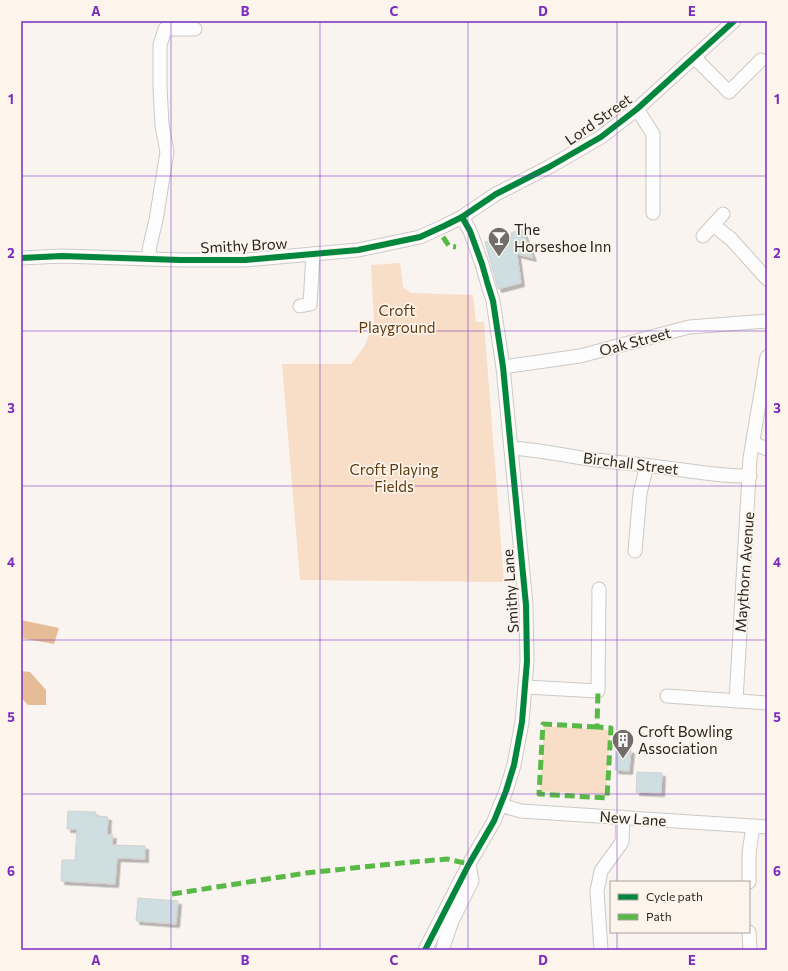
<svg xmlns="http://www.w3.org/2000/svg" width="788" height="971" viewBox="0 0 788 971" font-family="Commissioner,sans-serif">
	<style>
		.green { fill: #f8dec7 }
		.water { fill: #e5bc96 }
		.building { fill: #cedee1; stroke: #d1d2d1; filter: url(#shadow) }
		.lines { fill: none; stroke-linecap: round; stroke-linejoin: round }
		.minor-casing { stroke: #ccc9c5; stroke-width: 15 }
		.minor { stroke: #fefdfd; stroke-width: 13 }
		.quiet { stroke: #58b947; stroke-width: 5; stroke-dasharray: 10 5; stroke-linecap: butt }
		.cycleway-casing { stroke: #fdf4ec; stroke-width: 8 }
		.cycleway { stroke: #00873e; stroke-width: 6 }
		.grid { fill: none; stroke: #7b2cbf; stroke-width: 1; stroke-opacity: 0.55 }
		.labels { text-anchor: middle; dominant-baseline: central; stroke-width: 3.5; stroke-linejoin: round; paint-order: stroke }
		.street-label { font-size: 15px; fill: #292522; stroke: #fdf4ec }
		.poi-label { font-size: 15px; fill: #292522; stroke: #fdf4ec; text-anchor: start }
		.park-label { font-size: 15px; fill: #5f3a11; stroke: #fdf4ec }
		.neatline { fill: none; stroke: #7b2cbf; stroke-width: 1.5 }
		.grid-label { font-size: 13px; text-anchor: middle; font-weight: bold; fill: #7b2cbf }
	</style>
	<defs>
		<filter id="shadow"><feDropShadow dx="3.5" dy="3.5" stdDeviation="0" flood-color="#0004"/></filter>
	</defs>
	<rect width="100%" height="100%" fill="#f9f4f0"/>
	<g class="green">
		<path d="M 400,263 L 403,287 L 411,293 L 473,295 L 476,322 L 484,322 L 504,582 L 300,580 L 282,364 L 351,364 L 364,347 L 374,323 L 371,265 Z"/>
		<path d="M 544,726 L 610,730 L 606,795 L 540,791 Z"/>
	</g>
	<g class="water">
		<path d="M 21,620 L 59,628 L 54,644 L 21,638 Z"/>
		<path d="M 21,671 L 30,672 L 46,690 L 46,705 L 28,705 L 21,698 Z"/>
	</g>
	<g class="building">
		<path d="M 522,229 L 533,258 L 517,254 L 521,283 L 498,289 L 485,242 L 512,236 L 511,233 Z"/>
		<path d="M 616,749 L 631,750 L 629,771 L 615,770 Z"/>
		<path d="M 637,772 L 662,773 L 661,793 L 636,792 Z"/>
		<path d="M 68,811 L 96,812 L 96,816 L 108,817 L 107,835 L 113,835 L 112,845 L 145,846 L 145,859 L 117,858 L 115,884 L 61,881 L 62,860 L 75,860 L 77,829 L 67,829 Z"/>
		<path d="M 138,898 L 178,901 L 176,924 L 136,921 Z"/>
	</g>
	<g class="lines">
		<g class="minor-casing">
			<g id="minor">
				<path d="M 694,57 L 729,92 L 761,60"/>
				<path d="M 637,109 L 653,134 L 653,213"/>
				<path d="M 713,225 L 731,239 L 767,279"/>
				<path d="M 703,236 L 723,214"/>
				<path d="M 21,258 L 62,256 L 180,260 L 245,260 L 358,250 L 420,237 L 444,226 L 462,217 L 496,194 L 549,167 L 601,137 L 637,109 L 734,21"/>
				<path d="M 148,259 L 150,245 L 156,220 L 167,152 L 162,125 L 160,87 L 160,45 L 165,29 L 195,29"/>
				<path d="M 300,306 L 310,304 L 313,254"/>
				<path d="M 503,367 L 580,356 L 689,327 L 767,321"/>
				<path d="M 753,443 L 767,449"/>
				<path d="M 512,448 C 540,450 568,456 596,460 C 622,463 649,465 675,469 C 700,472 724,477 750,476"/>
				<path d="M 635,551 L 640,493 L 647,465"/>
				<path d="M 526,687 L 598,691 L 599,589"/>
				<path d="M 667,696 L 767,703"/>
				<path d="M 736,701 L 750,458 L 767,357"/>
				<path d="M 500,805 L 521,811 L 767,827"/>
				<path d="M 749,882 L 749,853 L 753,826"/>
				<path d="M 749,932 L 750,950"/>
				<path d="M 425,950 L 469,864 L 494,821 L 506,791 L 514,765 L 522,722 L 527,661 L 526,605 L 503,367 L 493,301 L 488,285 L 482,264 L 470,231 L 462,217"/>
				<path d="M 443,950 L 444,944 L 452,921 L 472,881 L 469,864"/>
				<path d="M 601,950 L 597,891 L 601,871 L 622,842 L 623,817"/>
			</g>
		</g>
		<use href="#minor" class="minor"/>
		<g class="quiet">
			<path d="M 443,237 L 449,246 L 456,247"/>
			<path d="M 597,727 L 543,724 L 539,794 L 607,798 L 611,728 L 597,727 L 598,691"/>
			<path d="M 172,894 L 306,873 L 401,863 L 447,859 L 469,864"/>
		</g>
		<g class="cycleway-casing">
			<g id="cycleway">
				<path d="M 21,258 L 62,256 L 180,260 L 245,260 L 358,250 L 420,237 L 444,226 L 462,217 L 496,194 L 549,167 L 601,137 L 637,109 L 734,21"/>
				<path d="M 425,950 L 469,864 L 494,821 L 506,791 L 514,765 L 522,722 L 527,661 L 526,605 L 503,367 L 493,301 L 488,285 L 482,264 L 470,231 L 462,217"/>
			</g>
		</g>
		<use href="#cycleway" class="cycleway"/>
	</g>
	<path class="grid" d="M 171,21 L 171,950M 320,21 L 320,950M 468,21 L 468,950M 617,21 L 617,882M 21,176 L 767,176M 21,331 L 767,331M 21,486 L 767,486M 21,640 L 767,640M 21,794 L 767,794M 617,932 L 617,950"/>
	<defs>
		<g id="bar-pin" transform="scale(1.15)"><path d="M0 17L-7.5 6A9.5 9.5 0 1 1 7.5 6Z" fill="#726d6a" stroke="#fdf4ec"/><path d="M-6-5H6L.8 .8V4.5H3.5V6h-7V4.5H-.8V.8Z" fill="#fff"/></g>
		<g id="building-pin" transform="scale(1.15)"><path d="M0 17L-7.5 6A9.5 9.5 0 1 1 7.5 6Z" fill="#726d6a" stroke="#fdf4ec"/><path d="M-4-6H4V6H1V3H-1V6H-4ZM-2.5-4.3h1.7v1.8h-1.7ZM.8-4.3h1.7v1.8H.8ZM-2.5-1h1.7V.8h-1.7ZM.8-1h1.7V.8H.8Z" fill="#fff"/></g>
	</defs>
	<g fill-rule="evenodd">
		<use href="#bar-pin" x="499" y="238"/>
		<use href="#building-pin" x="623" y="740"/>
	</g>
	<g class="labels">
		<g class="street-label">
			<text transform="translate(598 119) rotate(-35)">Lord Street</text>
			<text transform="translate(244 245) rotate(-3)">Smithy Brow</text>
			<text transform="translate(635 341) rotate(-15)">Oak Street</text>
			<text transform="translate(631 463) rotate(7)">Birchall Street</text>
			<text transform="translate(744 572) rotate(-86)">Maythorn Avenue</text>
			<text transform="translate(510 591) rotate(-94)">Smithy Lane</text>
			<text transform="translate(633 818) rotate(4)">New Lane</text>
		</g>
		<g class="poi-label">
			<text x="514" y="229">The<tspan x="514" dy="17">Horseshoe Inn</tspan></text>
			<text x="638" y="731">Croft Bowling<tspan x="638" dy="17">Association</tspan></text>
		</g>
		<g class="park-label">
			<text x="397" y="310">Croft<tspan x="397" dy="17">Playground</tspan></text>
			<text x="394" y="469">Croft Playing<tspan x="394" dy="17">Fields</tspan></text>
		</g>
	</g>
	<rect width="788" height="971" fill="none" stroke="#fdf4ec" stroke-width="44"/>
	<rect x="610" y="881" width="140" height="52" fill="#fdf4ec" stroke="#a8a19b"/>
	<rect x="618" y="894" width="20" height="6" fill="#00873e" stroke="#a8a19b"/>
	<text x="646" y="901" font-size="12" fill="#292522">Cycle path</text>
	<rect x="618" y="914" width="20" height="6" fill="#58b947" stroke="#a8a19b"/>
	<text x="646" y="921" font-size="12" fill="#292522">Path</text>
	<rect x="22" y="22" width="744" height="927" class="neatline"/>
	<g class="grid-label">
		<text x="96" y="16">A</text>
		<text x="245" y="16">B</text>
		<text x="394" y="16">C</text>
		<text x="543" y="16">D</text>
		<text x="692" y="16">E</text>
		<text x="11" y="104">1</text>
		<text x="777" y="104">1</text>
		<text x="11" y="258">2</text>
		<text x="777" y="258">2</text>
		<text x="11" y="413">3</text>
		<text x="777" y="413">3</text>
		<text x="11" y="567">4</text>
		<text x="777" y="567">4</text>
		<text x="11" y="722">5</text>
		<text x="777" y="722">5</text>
		<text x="11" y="876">6</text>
		<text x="777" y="876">6</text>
		<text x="96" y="965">A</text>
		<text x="245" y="965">B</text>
		<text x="394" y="965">C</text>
		<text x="543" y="965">D</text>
		<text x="692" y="965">E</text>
	</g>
</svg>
